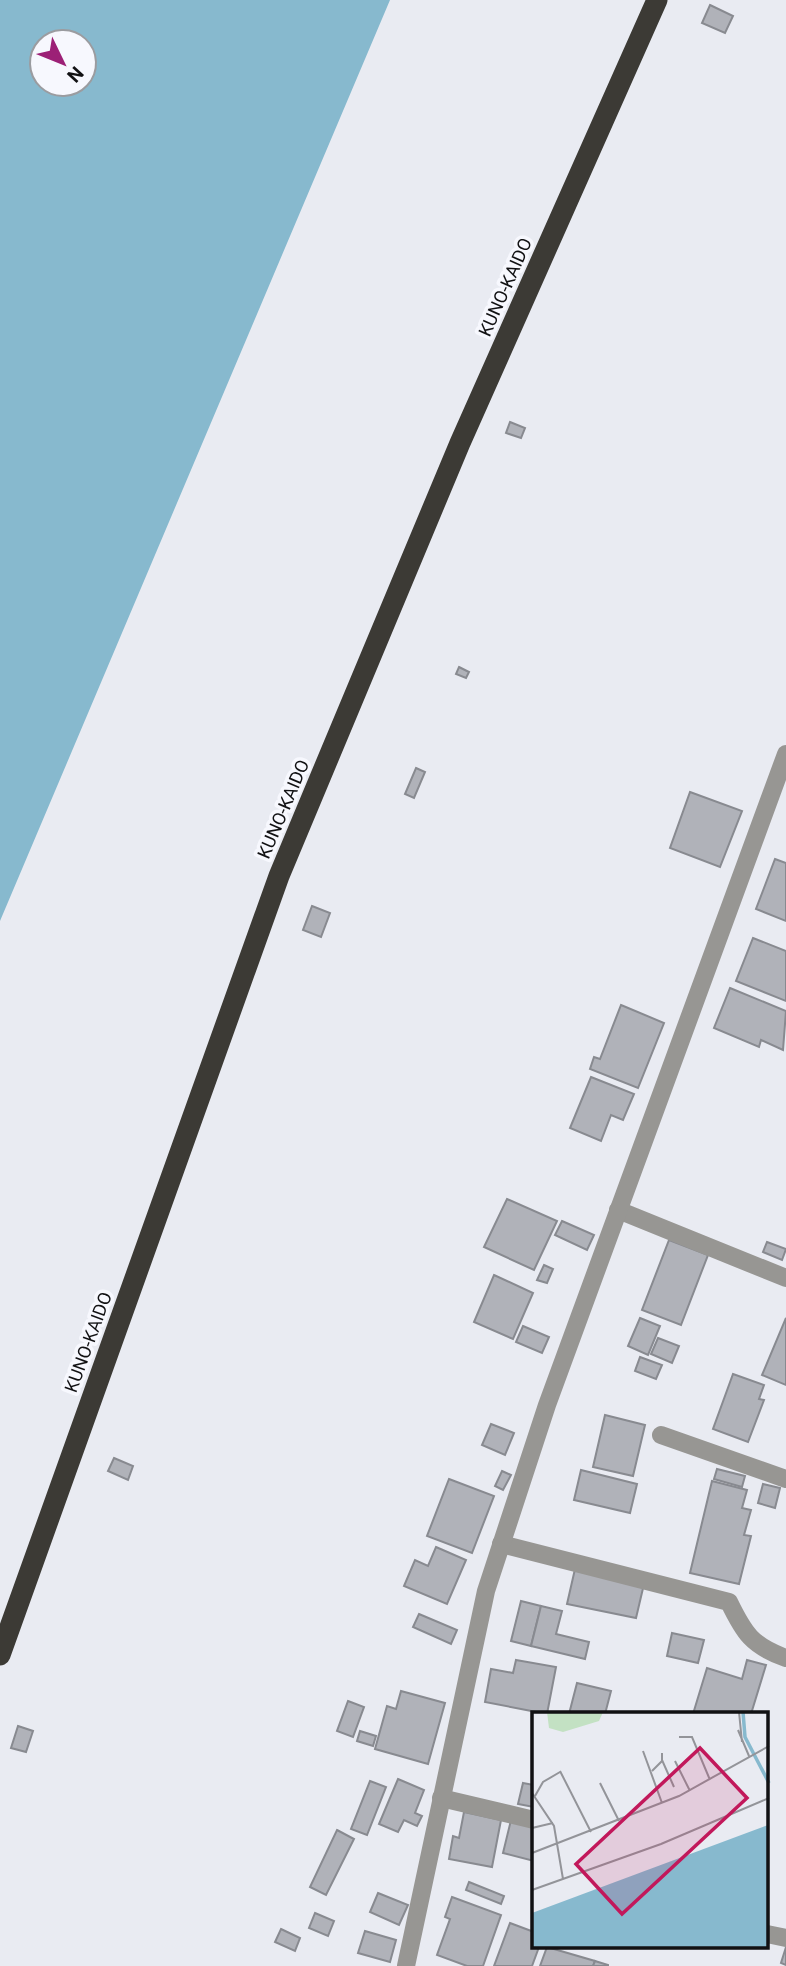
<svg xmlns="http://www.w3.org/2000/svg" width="786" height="1966" viewBox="0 0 786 1966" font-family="Roboto,sans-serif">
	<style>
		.water { fill: #87b9ce; fill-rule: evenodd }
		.building { fill: #b0b2b9; stroke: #888a90; stroke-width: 2 }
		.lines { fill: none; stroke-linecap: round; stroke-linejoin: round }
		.minor { stroke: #979693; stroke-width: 18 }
		.highway { stroke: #3c3a35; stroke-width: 21 }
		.labels { text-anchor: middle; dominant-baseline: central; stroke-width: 7; stroke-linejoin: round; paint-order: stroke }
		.street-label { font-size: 18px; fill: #111113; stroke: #f7f8fe }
		.inset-river { fill: none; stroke: #87b9ce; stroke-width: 3.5 }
		.inset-road { fill: none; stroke: #939499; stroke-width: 2 }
		.view { fill: #c2185b; fill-opacity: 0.15; stroke: #c2185b; stroke-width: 3.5 }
		.inset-edge { fill: none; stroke: #111113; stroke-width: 3.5 }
	</style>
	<rect width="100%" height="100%" fill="#e9ebf2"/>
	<path class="water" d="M 0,0 L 390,0 L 0,921 ZM 42,42 L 84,42 L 84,84 L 42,84 Z"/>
	<g class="building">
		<path d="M 710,5 L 733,16 L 725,33 L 702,23 Z"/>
		<path d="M 510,422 L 525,428 L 521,438 L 506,433 Z"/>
		<path d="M 459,667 L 469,672 L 466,678 L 456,674 Z"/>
		<path d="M 416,768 L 425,772 L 414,798 L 405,794 Z"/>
		<path d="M 690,792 L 742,811 L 720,867 L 670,848 Z"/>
		<path d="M 775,859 L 786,863 L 786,921 L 756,909 Z"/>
		<path d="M 312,906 L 330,913 L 321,937 L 303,930 Z"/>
		<path d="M 753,938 L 786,951 L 786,1001 L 736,981 Z"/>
		<path d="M 730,988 L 786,1011 L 783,1050 L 761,1040 L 759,1047 L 714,1028 Z"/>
		<path d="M 621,1005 L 664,1023 L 638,1088 L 590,1069 L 594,1057 L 600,1059 Z"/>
		<path d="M 591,1077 L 634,1094 L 623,1120 L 611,1115 L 601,1141 L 570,1128 Z"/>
		<path d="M 507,1199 L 557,1221 L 534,1270 L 484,1247 Z"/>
		<path d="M 562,1221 L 594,1235 L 587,1250 L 555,1235 Z"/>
		<path d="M 669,1240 L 708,1255 L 681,1325 L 642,1310 Z"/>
		<path d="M 767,1242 L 786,1249 L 782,1260 L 763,1252 Z"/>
		<path d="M 544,1265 L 553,1269 L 547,1283 L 537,1280 Z"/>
		<path d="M 494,1275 L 533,1293 L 513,1339 L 474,1322 Z"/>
		<path d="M 640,1318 L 660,1326 L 648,1355 L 628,1346 Z"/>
		<path d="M 786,1318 L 786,1385 L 762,1375 Z"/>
		<path d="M 523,1326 L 549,1337 L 542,1353 L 516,1342 Z"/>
		<path d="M 658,1338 L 679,1346 L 672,1363 L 651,1354 Z"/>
		<path d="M 640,1357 L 662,1365 L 656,1379 L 635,1371 Z"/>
		<path d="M 733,1374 L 764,1385 L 759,1399 L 764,1400 L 748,1442 L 713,1429 Z"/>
		<path d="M 605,1415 L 645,1425 L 633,1476 L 593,1467 Z"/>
		<path d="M 491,1424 L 514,1433 L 505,1455 L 482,1445 Z"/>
		<path d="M 114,1458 L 133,1466 L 128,1480 L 108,1471 Z"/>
		<path d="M 717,1469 L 745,1476 L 742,1487 L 714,1479 Z"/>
		<path d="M 581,1470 L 637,1484 L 630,1513 L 574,1500 Z"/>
		<path d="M 502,1471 L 511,1475 L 503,1490 L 495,1486 Z"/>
		<path d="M 449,1479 L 494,1496 L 472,1553 L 427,1536 Z"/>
		<path d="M 712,1481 L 747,1490 L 742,1508 L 751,1510 L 744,1535 L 751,1536 L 739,1584 L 690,1573 Z"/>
		<path d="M 763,1484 L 780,1488 L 775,1508 L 758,1503 Z"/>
		<path d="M 436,1547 L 466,1560 L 447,1604 L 404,1586 L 415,1560 L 428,1566 Z"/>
		<path d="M 575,1569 L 644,1584 L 636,1618 L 567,1604 Z"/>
		<path d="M 521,1601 L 541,1606 L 531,1646 L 511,1641 Z"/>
		<path d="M 541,1606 L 562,1611 L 556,1634 L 589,1642 L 585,1659 L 531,1646 Z"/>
		<path d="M 419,1614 L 457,1630 L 451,1644 L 413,1627 Z"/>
		<path d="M 672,1633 L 704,1640 L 698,1663 L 667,1656 Z"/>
		<path d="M 516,1660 L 556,1667 L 547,1714 L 485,1702 L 491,1669 L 513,1673 Z"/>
		<path d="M 747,1660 L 766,1665 L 751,1714 L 693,1714 L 707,1668 L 742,1679 Z"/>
		<path d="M 577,1683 L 611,1691 L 605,1714 L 569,1714 Z"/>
		<path d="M 401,1691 L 445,1703 L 428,1764 L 375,1749 L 387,1706 L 396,1709 Z"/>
		<path d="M 348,1701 L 364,1707 L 353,1737 L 337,1731 Z"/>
		<path d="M 18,1726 L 33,1731 L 26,1752 L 11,1748 Z"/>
		<path d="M 360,1731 L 376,1736 L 373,1746 L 357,1741 Z"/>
		<path d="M 398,1779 L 424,1790 L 415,1813 L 422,1816 L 417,1826 L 404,1820 L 398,1832 L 379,1824 Z"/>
		<path d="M 370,1781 L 386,1787 L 367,1835 L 351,1829 Z"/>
		<path d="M 523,1783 L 534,1785 L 534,1807 L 518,1804 Z"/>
		<path d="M 464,1812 L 501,1820 L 492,1867 L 449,1859 L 453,1836 L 459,1838 Z"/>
		<path d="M 511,1820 L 534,1826 L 534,1861 L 503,1853 Z"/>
		<path d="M 337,1830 L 354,1839 L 326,1895 L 310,1887 Z"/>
		<path d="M 469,1882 L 504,1896 L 501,1904 L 466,1890 Z"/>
		<path d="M 378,1893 L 408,1905 L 399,1925 L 370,1912 Z"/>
		<path d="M 452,1897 L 501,1915 L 483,1966 L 467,1966 L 437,1955 L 450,1919 L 445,1917 Z"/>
		<path d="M 315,1913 L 334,1921 L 328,1936 L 309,1928 Z"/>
		<path d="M 510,1923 L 534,1932 L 534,1947 L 539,1947 L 532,1966 L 494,1966 Z"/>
		<path d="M 281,1929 L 300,1938 L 295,1951 L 275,1942 Z"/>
		<path d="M 365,1931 L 396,1940 L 390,1962 L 358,1953 Z"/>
		<path d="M 547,1947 L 595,1961 L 593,1966 L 540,1966 Z"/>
		<path d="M 786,1947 L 786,1965 L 781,1963 Z"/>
		<path d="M 595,1961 L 608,1965 L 608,1966 L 593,1966 Z"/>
	</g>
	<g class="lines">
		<g class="minor">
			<path d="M 618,1210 L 786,1278"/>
			<path d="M 661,1435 L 786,1479"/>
			<path d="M 501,1544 L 729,1602 C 744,1633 752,1646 786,1658"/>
			<path d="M 441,1798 L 534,1820"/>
			<path d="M 767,1934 L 786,1938"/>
			<path d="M 406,1966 L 486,1591 L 547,1405 L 786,754"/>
		</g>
		<path class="highway" d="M 0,1655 L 279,876 L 460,443 L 657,0"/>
	</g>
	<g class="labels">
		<g class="street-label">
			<text transform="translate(505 287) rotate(-66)">KUNO-KAIDO</text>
			<text transform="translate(283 809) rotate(-67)">KUNO-KAIDO</text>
			<text transform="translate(88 1342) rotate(-70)">KUNO-KAIDO</text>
		</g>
	</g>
	<g transform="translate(532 1712)">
		<rect width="236" height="236" fill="#e9ebf2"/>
		<path d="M 15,0 L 71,0 L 67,9 L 31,20 L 17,16 Z" fill="#c3e1c3"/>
		<path d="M 236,113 L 236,236 L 0,236 L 0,201 Z" fill="#87b9ce"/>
		<path class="inset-river" d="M 211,0 L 213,25 L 237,71"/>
		<path class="inset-road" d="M 207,0 L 210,30M 206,18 L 217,44M 147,25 L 160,25 L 178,68M 111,39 L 130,91M 130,48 L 142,75M 143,49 L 158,79M 28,59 L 59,120M 120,59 L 130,49 L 130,41M 68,71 L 87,109M 0,81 L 22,114 L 31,167M 3,84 L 11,70 L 28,60M 0,116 L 21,111M 0,141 L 147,84 L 237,34M 0,178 L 129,132 L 237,86"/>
		<path class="view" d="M 168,36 L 215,86 L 90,202 L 44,152 Z"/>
		<rect width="236" height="236" class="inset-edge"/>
	</g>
	<g transform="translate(63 63) rotate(133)"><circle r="33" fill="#f7f8fe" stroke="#9b9ca0" stroke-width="2"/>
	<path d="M0-5L12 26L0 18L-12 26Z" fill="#9c2076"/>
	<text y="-10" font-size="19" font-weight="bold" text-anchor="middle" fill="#111113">N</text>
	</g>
</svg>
